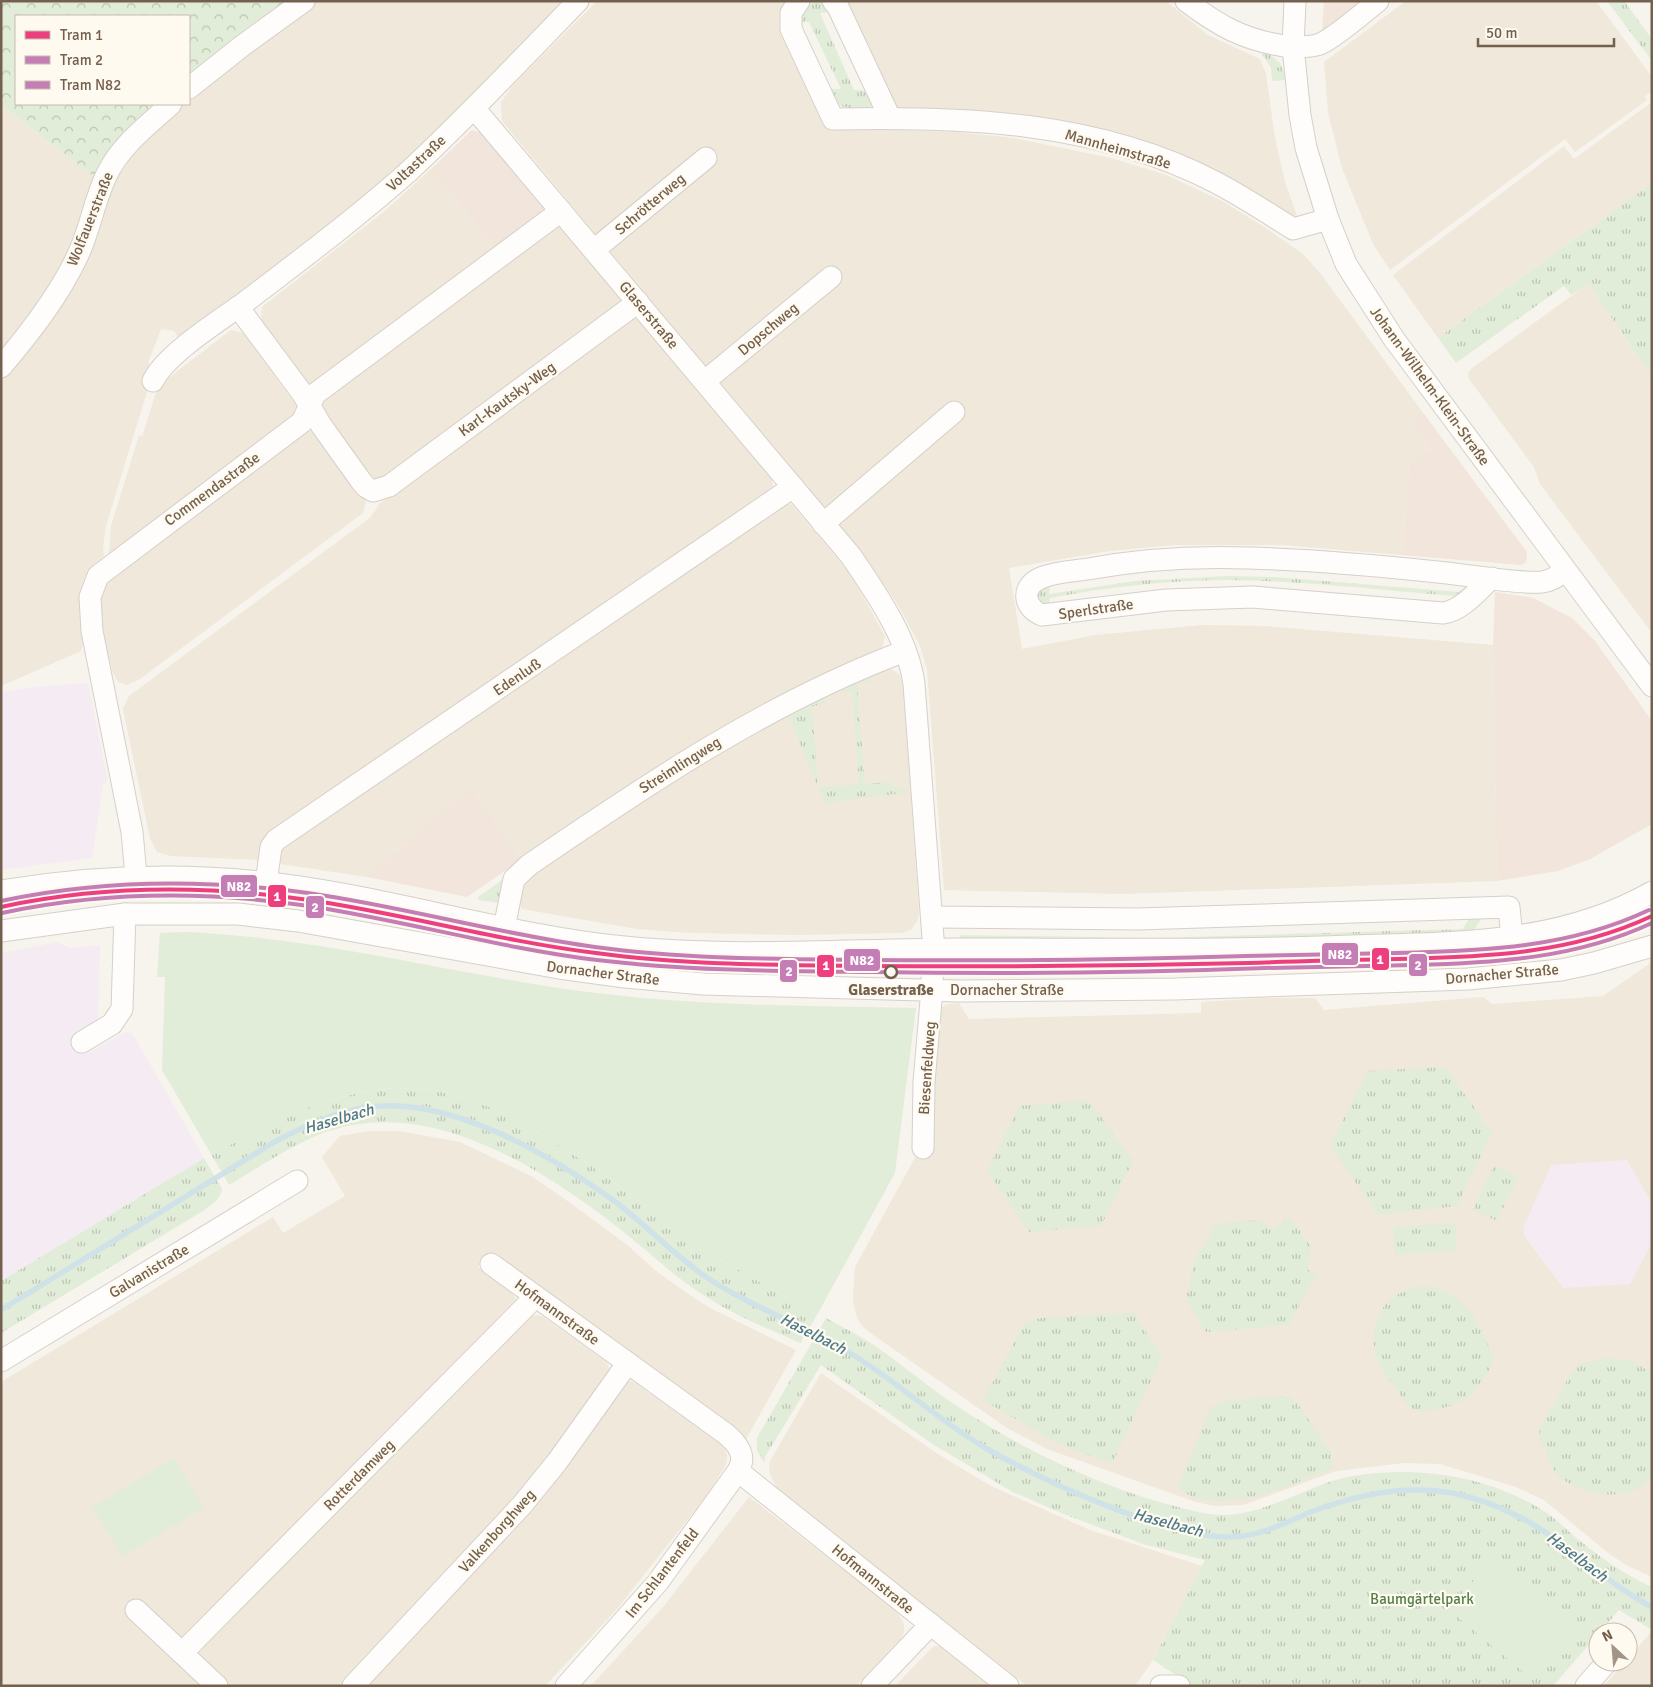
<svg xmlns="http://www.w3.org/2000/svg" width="1653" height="1687" viewBox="0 0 1653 1687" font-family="Signika,sans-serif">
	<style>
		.residential { fill: #efe8db }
		.commercial { fill: #f1e5dc }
		.education { fill: #f5ecf3 }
		.grass { fill: url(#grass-tufts) }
		.forest { fill: url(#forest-crowns) }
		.pitch { fill: #e2edd9 }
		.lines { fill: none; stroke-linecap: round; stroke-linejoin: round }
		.stream { stroke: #cfe2e7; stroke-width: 5.5 }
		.minor-casing { stroke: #d5d0c8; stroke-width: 23 }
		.minor { stroke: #fefdfc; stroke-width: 21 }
		.tram-1-casing { stroke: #fefaef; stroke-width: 8 }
		.tram-2-casing { stroke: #fefaef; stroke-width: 8 }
		.tram-3-casing { stroke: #fefaef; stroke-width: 8 }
		.tram-1 { stroke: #ed3f80; stroke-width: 4 }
		.tram-2 { stroke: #c57eb5; stroke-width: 4 }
		.tram-3 { stroke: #c57eb5; stroke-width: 4 }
		.stop-dot { fill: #fefaef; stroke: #74604e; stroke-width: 2.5 }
		.labels { text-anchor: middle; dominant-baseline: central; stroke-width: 4.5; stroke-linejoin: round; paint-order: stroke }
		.street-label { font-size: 15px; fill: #74604e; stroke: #fefaef }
		.stop-label { font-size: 15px; font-weight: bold; fill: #74604e; stroke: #fefaef }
		.park-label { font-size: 15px; fill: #547e4a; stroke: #fefaef }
		.water-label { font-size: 16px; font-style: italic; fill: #4c7a8c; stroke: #fefaef }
		.line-badge { stroke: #fefaef; stroke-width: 2 }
		.badge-label { font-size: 14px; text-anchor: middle; font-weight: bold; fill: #fff }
	</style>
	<defs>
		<pattern id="grass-tufts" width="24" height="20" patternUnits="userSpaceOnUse" patternTransform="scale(1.25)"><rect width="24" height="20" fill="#e2edd9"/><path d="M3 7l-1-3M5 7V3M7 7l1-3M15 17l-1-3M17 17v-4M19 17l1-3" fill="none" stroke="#bcc3b2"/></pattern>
		<pattern id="forest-crowns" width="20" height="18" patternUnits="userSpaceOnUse" patternTransform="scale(1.25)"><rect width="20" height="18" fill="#e2edd9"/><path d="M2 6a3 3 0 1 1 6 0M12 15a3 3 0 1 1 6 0" fill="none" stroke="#bcc3b2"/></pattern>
	</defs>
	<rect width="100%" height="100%" fill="#f7f4ed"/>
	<g class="residential">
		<path d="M 312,1 L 566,1 L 480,90 L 393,173 L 334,222 L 180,340 L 174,331 L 161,329 L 149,360 L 149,385 L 106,526 L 103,547 L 104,556 L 94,564 L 85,577 L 81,589 L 83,644 L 81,651 L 1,686 L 1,378 L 47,322 L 114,176 L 132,149 L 180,104 L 189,104 L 189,96 Z"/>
		<path d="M 597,1 L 790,1 L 779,27 L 825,124 L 830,128 L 956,132 L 1014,138 L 1111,158 L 1166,175 L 1222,201 L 1263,226 L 1303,254 L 1320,273 L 1424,414 L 1412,423 L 1431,449 L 1410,464 L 1402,555 L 1282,545 L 1174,545 L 1110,551 L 1009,568 L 1022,649 L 1095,635 L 1203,625 L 1265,626 L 1493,645 L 1497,881 L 1123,894 L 944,890 L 927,669 L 920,646 L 898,605 L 863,554 L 720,382 L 833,287 L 709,370 L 609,250 L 715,164 L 704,149 L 596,235 L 502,121 L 501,102 L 514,84 Z"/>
		<path d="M 840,1 L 1166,1 L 1208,35 L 1260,59 L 1266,74 L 1275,138 L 1285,182 L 1297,216 L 1289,217 L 1189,162 L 898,110 Z"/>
		<path d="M 1406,1 L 1596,1 L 1652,77 L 1652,91 L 1645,96 L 1647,100 L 1575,152 L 1565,139 L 1390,270 L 1373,244 L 1342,168 L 1328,112 L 1324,62 Z"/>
		<path d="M 1652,102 L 1652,183 L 1438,338 L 1393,275 L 1564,146 L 1574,159 Z"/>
		<path d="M 1,105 L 97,179 L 89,205 L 59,274 L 1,355 Z"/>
		<path d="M 431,169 L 498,250 L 312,389 L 261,321 L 262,307 L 385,211 Z"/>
		<path d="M 560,226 L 624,303 L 384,478 L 373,480 L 322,409 L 323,404 L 327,398 Z"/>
		<path d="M 1588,284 L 1652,376 L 1652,633 L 1540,484 L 1534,467 L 1469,379 L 1468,373 L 1472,368 Z"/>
		<path d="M 635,316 L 772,479 L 773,488 L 664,566 L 661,563 L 420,731 L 259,860 L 171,856 L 157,852 L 150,839 L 123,709 L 129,696 L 371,517 L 380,503 Z"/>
		<path d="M 231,330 L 243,333 L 301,412 L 109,555 L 111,526 L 139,435 L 142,437 L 158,386 Z"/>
		<path d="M 307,431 L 312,431 L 363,497 L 366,502 L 363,513 L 140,679 L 127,685 L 118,682 L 113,673 L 103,635 L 100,611 L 102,580 Z"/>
		<path d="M 786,503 L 792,505 L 848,571 L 859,589 L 885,636 L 882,648 L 875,653 L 521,860 L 423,828 L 367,877 L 280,864 L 280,855 L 284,845 L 497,697 L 500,701 L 677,580 L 674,576 Z"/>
		<path d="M 890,668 L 900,675 L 903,684 L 919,912 L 918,919 L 912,929 L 902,933 L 795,935 L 691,933 L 637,929 L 522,909 L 518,901 L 522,883 L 528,876 L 722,750 L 850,683 Z"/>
		<path d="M 1652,962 L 1652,1577 L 1628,1566 L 1608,1553 L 1544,1500 L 1516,1487 L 1440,1464 L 1404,1463 L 1336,1471 L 1243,1505 L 1214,1506 L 1196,1502 L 1047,1449 L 1007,1428 L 869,1332 L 861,1325 L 856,1315 L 853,1300 L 855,1267 L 917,1154 L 932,1084 L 940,1014 L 942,1007 L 947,1004 L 959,1003 L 969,1019 L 1201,1013 L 1201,1002 L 1264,998 L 1315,998 L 1324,1010 L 1483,997 L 1492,1004 L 1603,996 Z"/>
		<path d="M 369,1131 L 399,1131 L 460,1142 L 531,1176 L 562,1197 L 626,1244 L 656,1271 L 694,1298 L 712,1309 L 796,1350 L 746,1439 L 734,1426 L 493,1254 L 478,1267 L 512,1293 L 517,1301 L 185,1638 L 176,1636 L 210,1686 L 1,1686 L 1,1382 L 273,1217 L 283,1233 L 345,1196 L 322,1157 L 340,1136 Z"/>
		<path d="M 536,1315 L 542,1316 L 602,1359 L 607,1363 L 610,1370 L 609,1380 L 531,1485 L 344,1686 L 226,1686 L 198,1655 L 198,1648 L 528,1317 Z"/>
		<path d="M 821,1373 L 938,1454 L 989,1485 L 1090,1530 L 1202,1566 L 1153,1660 L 1135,1686 L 1027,1686 L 777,1489 L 769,1471 L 770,1461 Z"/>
		<path d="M 632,1381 L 721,1444 L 725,1448 L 727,1456 L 726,1465 L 704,1499 L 617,1609 L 545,1686 L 363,1686 L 624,1382 Z"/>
		<path d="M 749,1497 L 896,1610 L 904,1624 L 904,1632 L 901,1638 L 856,1686 L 591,1686 L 663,1607 Z"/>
		<path d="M 1652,1631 L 1652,1686 L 1604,1686 L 1625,1662 L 1628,1662 L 1628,1659 Z"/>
		<path d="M 934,1646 L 939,1646 L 989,1686 L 895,1686 Z"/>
	</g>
	<g class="commercial">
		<path d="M 1324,1 L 1366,1 L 1322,34 Z"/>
		<path d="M 472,130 L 481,133 L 549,213 L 498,250 L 431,169 Z"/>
		<path d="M 1424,414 L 1527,552 L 1526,563 L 1521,565 L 1402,555 L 1410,464 L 1431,449 L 1412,423 Z"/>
		<path d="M 1495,592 L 1533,598 L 1572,618 L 1595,641 L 1652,721 L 1652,824 L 1590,859 L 1558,871 L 1497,881 L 1493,645 Z"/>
		<path d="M 471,791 L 521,860 L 467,897 L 367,877 L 423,828 Z"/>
	</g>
	<g class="education">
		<path d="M 88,683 L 108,781 L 103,785 L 92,858 L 1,870 L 1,692 L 42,686 Z"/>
		<path d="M 57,942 L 70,948 L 100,945 L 98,1022 L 79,1034 L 90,1052 L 125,1032 L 132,1033 L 204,1158 L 1,1281 L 1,953 Z"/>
		<path d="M 1627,1160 L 1652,1203 L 1652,1243 L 1630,1284 L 1563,1288 L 1524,1236 L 1524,1226 L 1551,1165 Z"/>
	</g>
	<g class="grass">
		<path d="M 1607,1 L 1624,1 L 1652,39 L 1652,61 Z"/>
		<path d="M 807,2 C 820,0 828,2 836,12 L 820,13 L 854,90 L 870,91 L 874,104 L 870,107 C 845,109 839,110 824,89 L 841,89 L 809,22 L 792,22 Z"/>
		<path d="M 1267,52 L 1280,63 L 1287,80 L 1272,81 L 1271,68 L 1262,54 Z"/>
		<path d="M 1652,183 L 1652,376 L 1588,284 L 1571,295 L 1564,286 L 1456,363 L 1438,338 Z"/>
		<path d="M 1228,576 L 1275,577 L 1459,592 L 1472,581 L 1478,582 L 1442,607 L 1454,596 C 1380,590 1305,581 1230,580 C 1169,580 1109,587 1050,598 L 1048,611 L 1037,602 L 1036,589 L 1050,581 L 1049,594 L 1135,581 Z"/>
		<path d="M 868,676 L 871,682 L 857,683 L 865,784 L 888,782 L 893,787 L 909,790 L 910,792 L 825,803 L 788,715 L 825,699 L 826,704 L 812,706 L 818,787 L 859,784 L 852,692 L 839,693 Z"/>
		<path d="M 505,878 L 500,903 L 478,900 L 478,897 Z"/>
		<path d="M 1470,916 L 1481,917 L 1481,919 L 1473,932 L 1341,937 L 960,943 L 960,935 L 1153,938 L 1463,929 Z"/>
		<path d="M 1445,1067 L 1492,1132 L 1457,1206 L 1378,1215 L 1330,1146 L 1367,1071 Z"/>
		<path d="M 395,1088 L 434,1090 L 476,1101 L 515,1118 L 593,1167 L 718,1258 L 817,1315 L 800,1343 C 764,1327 728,1313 696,1290 C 670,1273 649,1252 625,1233 C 547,1172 434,1096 329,1131 C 294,1143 261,1166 229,1185 L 211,1154 L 318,1103 L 362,1092 Z"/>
		<path d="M 1089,1100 L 1133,1161 L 1101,1226 L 1029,1232 L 987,1171 L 1019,1106 Z"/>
		<path d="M 204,1158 L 222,1189 C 221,1199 211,1205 203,1211 L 1,1333 L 1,1281 Z"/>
		<path d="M 1494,1165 L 1518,1177 L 1497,1221 L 1473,1210 Z"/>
		<path d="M 1290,1217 L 1311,1247 L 1307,1269 L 1316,1275 L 1289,1325 L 1206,1332 L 1186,1299 L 1194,1261 L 1215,1226 L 1221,1223 L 1260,1220 L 1272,1229 Z"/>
		<path d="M 1455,1223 L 1457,1250 L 1395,1255 L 1393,1227 Z"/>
		<path d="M 1423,1286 C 1464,1289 1480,1324 1494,1359 C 1482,1387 1469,1403 1438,1409 C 1429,1411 1420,1413 1412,1408 C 1405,1404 1400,1394 1395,1387 C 1388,1378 1381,1369 1377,1358 C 1365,1322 1386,1290 1423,1286 Z"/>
		<path d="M 1133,1312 L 1162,1357 L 1112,1464 L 1055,1442 L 983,1400 L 1025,1322 L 1041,1318 Z"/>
		<path d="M 826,1318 C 844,1328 864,1338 881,1350 C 909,1370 935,1392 963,1410 C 1035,1457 1119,1495 1203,1513 C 1258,1524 1301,1485 1353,1476 C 1418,1465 1491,1476 1547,1513 C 1557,1520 1566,1529 1575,1537 C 1600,1557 1623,1574 1652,1587 L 1652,1630 L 1619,1610 L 1553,1686 L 1193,1686 L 1153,1660 L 1205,1560 L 1143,1544 L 1061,1513 L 1011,1491 L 931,1443 L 821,1365 L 765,1457 L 764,1463 L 757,1450 L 757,1438 Z"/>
		<path d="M 1609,1358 L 1632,1361 L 1652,1373 L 1652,1477 C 1632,1504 1580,1497 1558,1475 C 1551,1468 1549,1460 1546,1451 C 1544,1447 1540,1442 1539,1437 C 1538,1425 1553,1407 1559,1396 C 1576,1364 1572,1364 1609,1358 Z"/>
		<path d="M 1281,1396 L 1290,1397 L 1297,1403 L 1331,1452 L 1333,1468 C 1291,1484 1220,1521 1178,1488 L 1210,1408 L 1222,1401 Z"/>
	</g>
	<path class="forest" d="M 1,1 L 292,1 L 189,82 L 189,16 L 16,16 L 16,104 L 163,104 L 97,179 L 1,105 Z"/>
	<g class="pitch">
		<path d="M 187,932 C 321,938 449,973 580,991 C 692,1006 804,1006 916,1008 L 895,1173 L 817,1315 L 718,1258 L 593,1167 L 515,1118 L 476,1101 L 434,1090 L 394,1088 L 362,1092 L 318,1103 L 211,1154 L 162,1070 L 165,977 L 157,977 L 160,933 Z"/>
		<path d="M 174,1458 L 204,1508 L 122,1556 L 92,1507 Z"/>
		<path d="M 1491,1560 L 1576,1631 L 1534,1681 L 1449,1610 Z"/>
	</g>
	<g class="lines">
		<path class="stream" d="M 1,1310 L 276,1141 C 307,1125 336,1111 370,1107 C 451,1096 554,1157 617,1203 C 648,1227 674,1255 706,1277 C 752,1308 804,1324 850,1353 C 898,1382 940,1422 989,1450 C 1044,1481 1182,1546 1243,1536 C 1265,1533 1288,1522 1308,1513 C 1354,1495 1403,1484 1452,1493 C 1487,1500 1522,1516 1551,1536 C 1586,1559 1614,1588 1652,1607"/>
		<g class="minor-casing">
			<g id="minor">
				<path d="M 799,1 L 791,13 L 791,29 L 833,119 C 962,116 1098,121 1215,182 C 1242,196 1268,213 1293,229 L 1328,219"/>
				<path d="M 833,1 L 838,7 L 890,118"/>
				<path d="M 1186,1 C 1219,26 1244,40 1285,46 C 1296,47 1309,48 1320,44 C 1336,37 1363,13 1378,1"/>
				<path d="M 1295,1 L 1293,47 L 1300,115 L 1306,148 L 1328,219 L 1346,264 L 1394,339 L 1652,686"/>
				<path d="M 189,88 L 242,46 L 304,1"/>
				<path d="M 474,108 L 851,556 C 876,593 908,638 914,684 L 933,938 L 932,989 L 924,1082 L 923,1148"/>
				<path d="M 594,250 L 706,158"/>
				<path d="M 238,307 L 302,393 L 321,425 L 361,481 L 366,487 L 373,491 L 389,486 L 638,302"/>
				<path d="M 1,367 C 30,333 58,297 77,257 C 90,231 94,200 107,174 C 121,145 148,125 171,104"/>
				<path d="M 153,381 C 166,354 219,321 244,303 C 299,261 355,219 407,173 C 466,118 522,59 578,1"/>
				<path d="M 705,381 L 831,277"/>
				<path d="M 823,524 L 954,412"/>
				<path d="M 1492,578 C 1478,590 1462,611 1443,613 L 1253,597 L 1166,600 L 1042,615 C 1035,612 1029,608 1027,599 C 1023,572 1070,572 1088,569 C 1141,559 1196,556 1250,558 C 1316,560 1382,566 1447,573 C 1474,576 1517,584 1542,582 C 1551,581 1558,576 1565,571"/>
				<path d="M 136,876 L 132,832 L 92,631 L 90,597 L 98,576 L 302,422 L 315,394 L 561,211"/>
				<path d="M 266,883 L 271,847 L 276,840 L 793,487"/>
				<path d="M 1,891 C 96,875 190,872 285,885 C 390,899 492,930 597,944 C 719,960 843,949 965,949 C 1094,949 1222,951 1350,946 C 1454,943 1559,945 1652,892"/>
				<path d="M 932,917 L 1138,919 L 1509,907 L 1512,938"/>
				<path d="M 504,928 L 514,879 L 529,865 C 649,783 769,702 905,651"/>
				<path d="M 1,931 L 125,914 L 238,914 L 298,921 L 559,968 L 625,977 L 703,984 L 958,991 L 1175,989 L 1468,979 L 1561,970 L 1594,963 L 1652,946"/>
				<path d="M 82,1042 L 112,1024 L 122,1009 L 125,914"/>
				<path d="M 491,1264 L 726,1434 C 738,1444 747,1456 738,1471 L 658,1582 L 566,1686"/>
				<path d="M 1,1361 L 297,1181"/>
				<path d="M 738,1471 L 1008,1686"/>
				<path d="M 136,1610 L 217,1686"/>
				<path d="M 182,1653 L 535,1297"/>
				<path d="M 353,1686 L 522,1505 L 557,1462 L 627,1364"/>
				<path d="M 872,1686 L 931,1624"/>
				<path d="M 1161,1686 L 1179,1686"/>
				<path d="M 1586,1686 L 1607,1662"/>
			</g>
		</g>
		<use href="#minor" class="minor"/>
		<g class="tram-1-casing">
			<path id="tram-1" d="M 1,907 C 103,885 205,885 309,900 C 405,914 499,941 596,953 C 685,965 774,965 863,966 C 992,967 1120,966 1248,963 C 1298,961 1348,960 1398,959 C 1486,957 1571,954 1652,916"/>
		</g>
		<g class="tram-2-casing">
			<path id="tram-2" d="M 2,913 C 104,891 207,891 309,906 C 406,921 500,948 597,960 C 688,971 780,971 872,972 C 1003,974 1134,973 1265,968 C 1315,967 1365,966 1415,965 C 1497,963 1577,958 1652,923"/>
		</g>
		<g class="tram-3-casing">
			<path id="tram-3" d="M 1,901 C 103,879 205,879 308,893 C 405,907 499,934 595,947 C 684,959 773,959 862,960 C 990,961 1118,960 1246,956 C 1296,955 1346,954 1396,953 C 1484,951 1569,948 1649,910"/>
		</g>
		<use href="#tram-1" class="tram-1"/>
		<use href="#tram-2" class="tram-2"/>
		<use href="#tram-3" class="tram-3"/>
	</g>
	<circle class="stop-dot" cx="891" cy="972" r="6"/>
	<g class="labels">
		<g class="street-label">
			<text transform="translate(1118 149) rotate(16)">Mannheimstraße</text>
			<text transform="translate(416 163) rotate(-43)">Voltastraße</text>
			<text transform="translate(650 204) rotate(-40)">Schrötterweg</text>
			<text transform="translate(90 219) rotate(-68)">Wolfauerstraße</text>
			<text transform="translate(649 315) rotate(50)">Glaserstraße</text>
			<text transform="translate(768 329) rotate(-40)">Dopschweg</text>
			<text transform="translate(1430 386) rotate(54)">Johann-Wilhelm-Klein-Straße</text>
			<text transform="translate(507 399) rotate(-36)">Karl-Kautsky-Weg</text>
			<text transform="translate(212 489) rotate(-36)">Commendastraße</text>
			<text transform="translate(1096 609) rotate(-8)">Sperlstraße</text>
			<text transform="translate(517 677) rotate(-34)">Edenluß</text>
			<text transform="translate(680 765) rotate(-32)">Streimlingweg</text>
			<text transform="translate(603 973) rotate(7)">Dornacher Straße</text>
			<text transform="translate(1502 974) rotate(-5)">Dornacher Straße</text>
			<text x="1007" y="990">Dornacher Straße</text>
			<text transform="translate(927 1068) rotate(-86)">Biesenfeldweg</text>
			<text transform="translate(149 1271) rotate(-31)">Galvanistraße</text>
			<text transform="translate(557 1312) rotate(36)">Hofmannstraße</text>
			<text transform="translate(359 1475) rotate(-45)">Rotterdamweg</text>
			<text transform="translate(497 1531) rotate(-48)">Valkenborghweg</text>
			<text transform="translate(662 1573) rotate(-52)">Im Schlantenfeld</text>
			<text transform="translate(873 1579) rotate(39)">Hofmannstraße</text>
		</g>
		<g class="stop-label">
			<text x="891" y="990">Glaserstraße</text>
		</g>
		<g class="park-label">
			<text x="1422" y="1599">Baumgärtelpark</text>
		</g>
		<g class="water-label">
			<text transform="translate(339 1119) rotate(-16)">Haselbach</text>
			<text transform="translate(813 1334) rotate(27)">Haselbach</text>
			<text transform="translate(1168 1523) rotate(15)">Haselbach</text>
			<text transform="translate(1577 1557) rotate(37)">Haselbach</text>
		</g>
	</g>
	<g class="line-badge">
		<rect x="220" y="874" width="38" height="24" rx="5" fill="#c57eb5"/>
		<rect x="267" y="884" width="20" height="24" rx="5" fill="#ed3f80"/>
		<rect x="305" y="895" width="20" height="24" rx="5" fill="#c57eb5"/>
		<rect x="1321" y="942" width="38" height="24" rx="5" fill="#c57eb5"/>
		<rect x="1371" y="947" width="19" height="24" rx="5" fill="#ed3f80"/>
		<rect x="843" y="948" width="38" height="24" rx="5" fill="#c57eb5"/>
		<rect x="1408" y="953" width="20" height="24" rx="5" fill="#c57eb5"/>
		<rect x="816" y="954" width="19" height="24" rx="5" fill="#ed3f80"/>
		<rect x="779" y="959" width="19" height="24" rx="5" fill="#c57eb5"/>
	</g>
	<g class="badge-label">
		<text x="239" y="891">N82</text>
		<text x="277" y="901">1</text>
		<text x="315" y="912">2</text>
		<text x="1340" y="959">N82</text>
		<text x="1380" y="964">1</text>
		<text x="862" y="965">N82</text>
		<text x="1418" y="970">2</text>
		<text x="826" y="970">1</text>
		<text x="789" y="976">2</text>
	</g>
	<rect width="1653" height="1687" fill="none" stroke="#74604e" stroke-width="5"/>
	<rect x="15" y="15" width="175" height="90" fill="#fefaef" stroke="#c7bcaf"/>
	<rect x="25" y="31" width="25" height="8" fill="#ed3f80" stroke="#c7bcaf"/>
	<text x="60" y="40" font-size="15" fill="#74604e">Tram 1</text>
	<rect x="25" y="56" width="25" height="8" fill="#c57eb5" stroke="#c7bcaf"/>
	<text x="60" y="65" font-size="15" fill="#74604e">Tram 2</text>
	<rect x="25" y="81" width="25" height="8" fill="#c57eb5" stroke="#c7bcaf"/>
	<text x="60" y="90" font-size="15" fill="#74604e">Tram N82</text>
	<g transform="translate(1613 1647) rotate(334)"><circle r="24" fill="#fefaef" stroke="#c7bcaf"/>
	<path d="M0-4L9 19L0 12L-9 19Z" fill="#a29486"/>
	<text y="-8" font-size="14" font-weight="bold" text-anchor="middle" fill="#74604e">N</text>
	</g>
	<path d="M1478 38v8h136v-8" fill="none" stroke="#74604e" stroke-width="2.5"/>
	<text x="1486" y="38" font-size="15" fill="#74604e" stroke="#fefaef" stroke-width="4" paint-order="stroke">50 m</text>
</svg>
